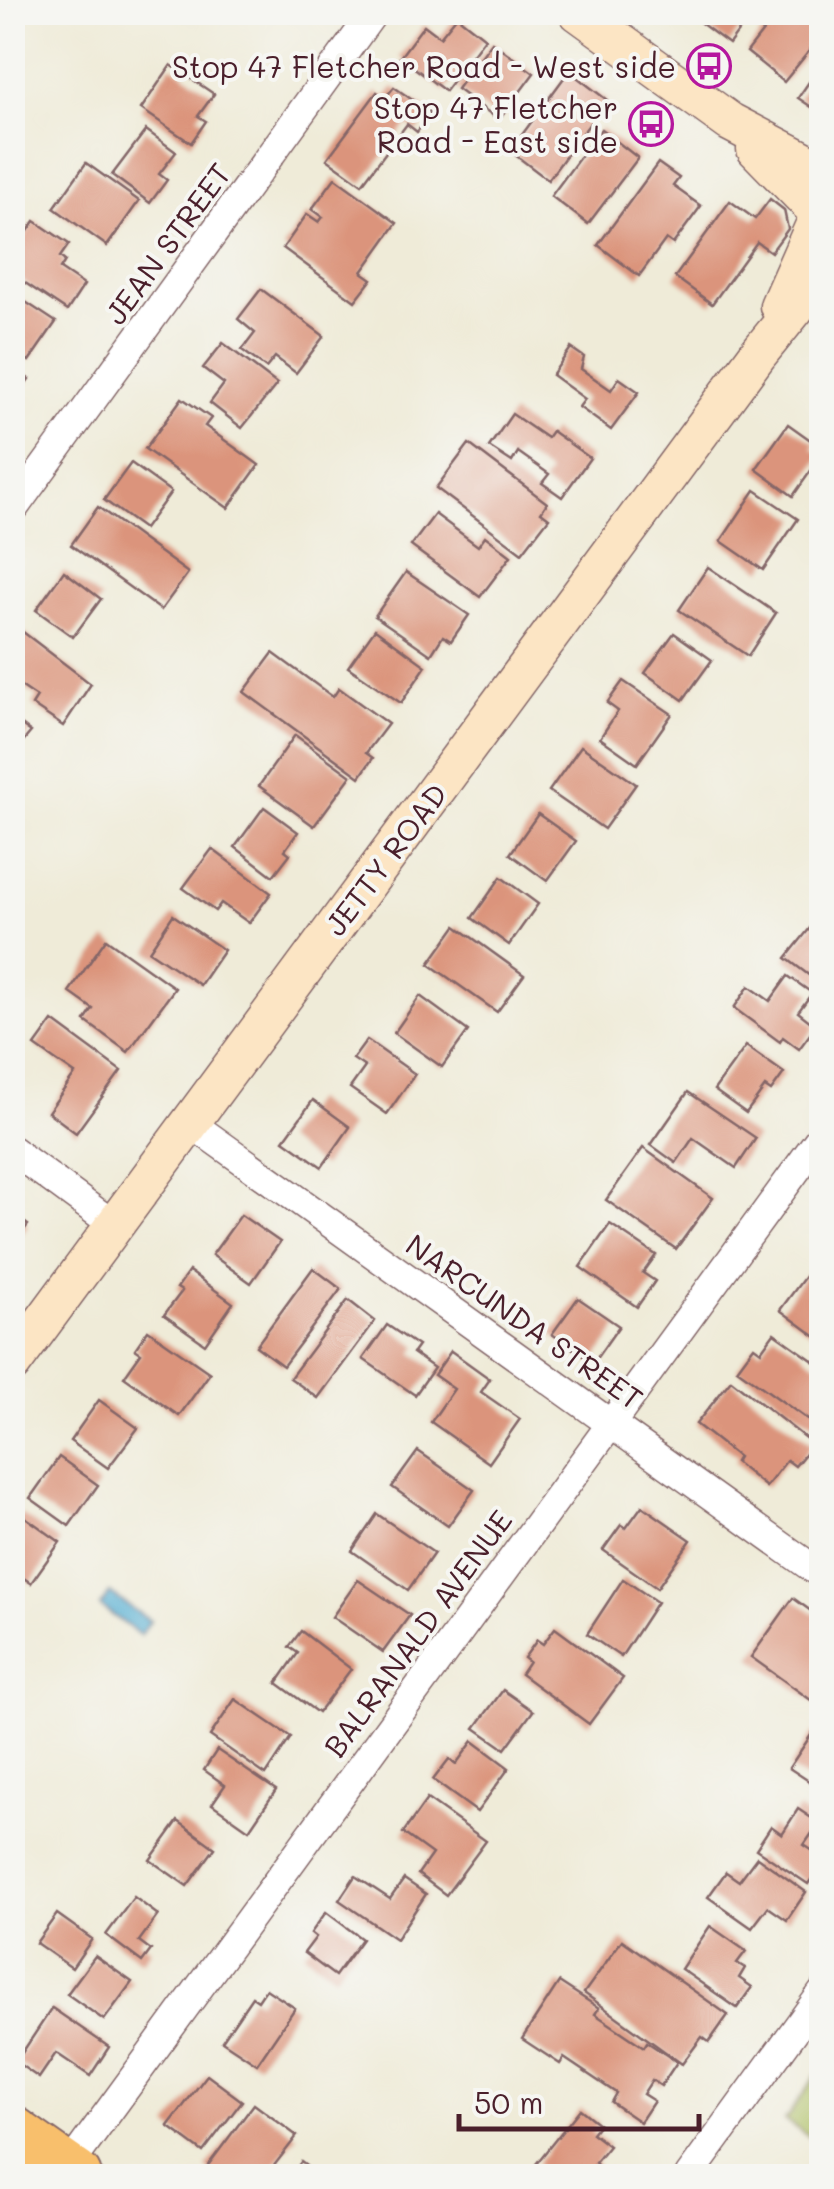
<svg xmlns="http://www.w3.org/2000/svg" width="834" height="2189" viewBox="0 0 834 2189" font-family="Mali,sans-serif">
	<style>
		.green { fill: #adbf63; stroke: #7c6f47; stroke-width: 2.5 }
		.water { fill: #54aed2; stroke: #4f667e; stroke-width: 2.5 }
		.building { fill: #db947c }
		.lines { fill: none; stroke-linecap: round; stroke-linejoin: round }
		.street-casing { stroke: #846668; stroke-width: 31 }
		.secondary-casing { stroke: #846668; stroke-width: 41 }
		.highway-casing { stroke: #846668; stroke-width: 54 }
		.path { stroke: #846668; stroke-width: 6; stroke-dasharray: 8 8; stroke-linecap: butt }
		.street { stroke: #fff; stroke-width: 28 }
		.secondary { stroke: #fce5c4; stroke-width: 38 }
		.highway { stroke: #f8bf6c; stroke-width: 50 }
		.labels { text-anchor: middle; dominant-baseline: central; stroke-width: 8; stroke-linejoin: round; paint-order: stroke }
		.poi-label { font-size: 30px; fill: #4a1f2b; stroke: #f6f6f2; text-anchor: end }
		.street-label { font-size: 30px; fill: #4a1f2b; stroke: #f6f6f2 }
	</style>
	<rect width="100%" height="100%" fill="#f6f6f2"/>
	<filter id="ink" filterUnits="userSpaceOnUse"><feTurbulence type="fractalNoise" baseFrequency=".01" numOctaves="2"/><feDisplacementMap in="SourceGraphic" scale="20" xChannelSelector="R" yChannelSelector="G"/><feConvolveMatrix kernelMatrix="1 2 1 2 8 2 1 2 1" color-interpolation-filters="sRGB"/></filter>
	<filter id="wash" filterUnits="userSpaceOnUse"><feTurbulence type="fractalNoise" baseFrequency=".0048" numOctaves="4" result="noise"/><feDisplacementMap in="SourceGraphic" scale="40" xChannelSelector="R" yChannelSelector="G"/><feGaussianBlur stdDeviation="2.25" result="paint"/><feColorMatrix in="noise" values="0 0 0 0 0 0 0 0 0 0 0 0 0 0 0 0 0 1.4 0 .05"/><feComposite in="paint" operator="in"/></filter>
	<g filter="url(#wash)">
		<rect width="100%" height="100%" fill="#efebd8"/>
		<path class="green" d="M 821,2069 L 821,2145 L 785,2120 Z"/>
		<path class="water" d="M 110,1593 L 150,1621 L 140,1635 L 100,1606 Z"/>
		<g id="blocks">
			<g class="building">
				<path d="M 692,12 L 753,12 L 729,44 L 690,15 Z"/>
				<path d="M 778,12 L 817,12 L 822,16 L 822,35 L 784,82 L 747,52 Z"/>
				<path d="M 457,16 L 485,38 L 445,91 L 400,57 L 424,25 L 440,37 Z"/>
				<path d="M 492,42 L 534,73 L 499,120 L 457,89 Z"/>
				<path d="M 822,63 L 822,114 L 798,98 Z"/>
				<path d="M 171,65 L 214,94 L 198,116 L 206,121 L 191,143 L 141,109 Z"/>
				<path d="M 569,71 L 607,100 L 548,180 L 510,151 Z"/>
				<path d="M 394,87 L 431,113 L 417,132 L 407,124 L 362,184 L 327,159 L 377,92 L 385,98 Z"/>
				<path d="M 601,129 L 638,158 L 588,224 L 551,196 Z"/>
				<path d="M 146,130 L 176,152 L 159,174 L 167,180 L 150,203 L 112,175 Z"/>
				<path d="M 86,163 L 139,201 L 107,246 L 54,208 Z"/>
				<path d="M 658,163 L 679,178 L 673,186 L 701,206 L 673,244 L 666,239 L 639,276 L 598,245 Z"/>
				<path d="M 335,178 L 397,223 L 362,272 L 372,279 L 355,301 L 283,248 L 307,214 L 319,222 L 323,217 L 312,209 Z"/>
				<path d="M 770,199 L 784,210 L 788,229 L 771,252 L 757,242 L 712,304 L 675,277 L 730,201 L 755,219 Z"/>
				<path d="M 35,221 L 69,244 L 60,257 L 65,261 L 60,269 L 84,285 L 67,311 L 12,274 L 12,254 Z"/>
				<path d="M 261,289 L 324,336 L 296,373 L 275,357 L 266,368 L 242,350 L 255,333 L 238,319 Z"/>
				<path d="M 12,293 L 56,322 L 29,361 L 12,350 Z"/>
				<path d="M 223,343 L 277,384 L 242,428 L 210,403 L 224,384 L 203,368 Z"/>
				<path d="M 571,348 L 584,357 L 581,369 L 611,390 L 619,378 L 639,392 L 611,430 L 579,407 L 585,399 L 552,375 Z"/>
				<path d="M 12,367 L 29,379 L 12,402 Z"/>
				<path d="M 182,398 L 211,418 L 205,426 L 259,465 L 228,508 L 145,449 Z"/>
				<path d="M 512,414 L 547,438 L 552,431 L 590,458 L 562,497 L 542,483 L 549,474 L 518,452 L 512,462 L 489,447 Z"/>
				<path d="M 788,424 L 816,444 L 812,448 L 822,455 L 793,496 L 756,469 Z"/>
				<path d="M 469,444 L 547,503 L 541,512 L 549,518 L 522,553 L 436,488 Z"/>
				<path d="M 131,463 L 171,492 L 144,529 L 104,500 Z"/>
				<path d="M 755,490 L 798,519 L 763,570 L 721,541 Z"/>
				<path d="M 98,507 L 188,573 L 161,610 L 71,545 Z"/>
				<path d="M 435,514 L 478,546 L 485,536 L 511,556 L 480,597 L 411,546 Z"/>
				<path d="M 708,567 L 776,613 L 748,656 L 679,610 Z"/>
				<path d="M 64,571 L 101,599 L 73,637 L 36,610 Z"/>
				<path d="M 406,572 L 469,615 L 451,641 L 443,636 L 431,655 L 375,616 Z"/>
				<path d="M 375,629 L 426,666 L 401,703 L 348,667 Z"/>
				<path d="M 23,632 L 91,684 L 63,726 L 32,705 L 37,697 L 12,680 L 12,647 Z"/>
				<path d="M 674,633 L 712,660 L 683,700 L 645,673 Z"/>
				<path d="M 273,653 L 333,697 L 339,688 L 388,724 L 366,753 L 373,758 L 360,777 L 244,692 Z"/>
				<path d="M 623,681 L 672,714 L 637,764 L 600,738 L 618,711 L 607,703 Z"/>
				<path d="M 12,718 L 31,732 L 19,746 L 12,741 Z"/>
				<path d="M 295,735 L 351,776 L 314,826 L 259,786 Z"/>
				<path d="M 581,746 L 636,784 L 604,829 L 549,791 Z"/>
				<path d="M 264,807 L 298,832 L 285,850 L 290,854 L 273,876 L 235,847 Z"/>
				<path d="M 538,814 L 576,841 L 547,881 L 510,854 Z"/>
				<path d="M 212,849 L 271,893 L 249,923 L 221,903 L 215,911 L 183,888 Z"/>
				<path d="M 501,877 L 538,904 L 509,945 L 472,918 Z"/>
				<path d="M 822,913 L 822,985 L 786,958 Z"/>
				<path d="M 173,915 L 224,950 L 200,985 L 149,951 Z"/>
				<path d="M 456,926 L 524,975 L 497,1012 L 429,964 Z"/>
				<path d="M 106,939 L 175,988 L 128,1052 L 85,1021 L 93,1009 L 69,992 Z"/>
				<path d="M 788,976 L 812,993 L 798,1012 L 816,1026 L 799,1049 L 783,1037 L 780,1042 L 734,1008 L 749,986 L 770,1001 Z"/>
				<path d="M 420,996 L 468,1031 L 442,1067 L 394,1033 Z"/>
				<path d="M 53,1021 L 121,1071 L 76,1133 L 48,1112 L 75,1074 L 35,1046 Z"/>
				<path d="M 367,1040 L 415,1074 L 387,1114 L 350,1088 L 365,1067 L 353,1059 Z"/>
				<path d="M 746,1046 L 784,1073 L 771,1091 L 765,1087 L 746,1113 L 714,1090 Z"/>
				<path d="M 688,1092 L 756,1138 L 736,1168 L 693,1138 L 676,1163 L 651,1145 Z"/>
				<path d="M 313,1100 L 350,1127 L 322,1167 L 284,1140 Z"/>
				<path d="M 643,1148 L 713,1198 L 676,1249 L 606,1200 Z"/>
				<path d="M 12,1213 L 28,1225 L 12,1245 Z"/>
				<path d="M 241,1215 L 280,1242 L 251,1283 L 212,1255 Z"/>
				<path d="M 610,1224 L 656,1255 L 643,1273 L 655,1281 L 637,1307 L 580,1267 Z"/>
				<path d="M 812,1267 L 822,1274 L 822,1341 L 780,1310 Z"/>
				<path d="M 313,1268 L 341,1289 L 283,1366 L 256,1346 Z"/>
				<path d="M 189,1271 L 233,1303 L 205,1344 L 164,1315 L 182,1291 L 177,1288 Z"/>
				<path d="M 578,1298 L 619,1326 L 593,1363 L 552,1334 Z"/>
				<path d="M 348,1300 L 375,1321 L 318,1398 L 290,1378 Z"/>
				<path d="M 387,1325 L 418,1346 L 413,1353 L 434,1368 L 415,1395 L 363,1359 Z"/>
				<path d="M 148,1330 L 210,1373 L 179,1416 L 124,1377 L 141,1353 L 135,1349 Z"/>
				<path d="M 774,1333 L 822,1367 L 822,1430 L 737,1369 L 754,1346 L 761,1351 Z"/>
				<path d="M 451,1351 L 490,1379 L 481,1392 L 520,1419 L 489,1463 L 431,1422 L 454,1389 L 434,1375 Z"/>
				<path d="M 731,1380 L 813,1444 L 795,1466 L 787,1460 L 766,1487 L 735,1462 L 738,1457 L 696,1424 Z"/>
				<path d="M 99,1400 L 138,1428 L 108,1468 L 70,1441 Z"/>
				<path d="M 418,1451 L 474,1490 L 448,1526 L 392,1487 Z"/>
				<path d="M 59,1457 L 98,1485 L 69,1526 L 30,1498 Z"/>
				<path d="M 642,1506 L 691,1540 L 657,1588 L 603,1550 L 621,1525 L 626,1528 Z"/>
				<path d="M 21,1514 L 60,1542 L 31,1583 L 12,1570 L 12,1526 Z"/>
				<path d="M 377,1514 L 434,1553 L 408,1590 L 352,1551 Z"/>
				<path d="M 623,1579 L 657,1602 L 621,1657 L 587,1634 Z"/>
				<path d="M 358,1580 L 410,1615 L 383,1652 L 332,1617 Z"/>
				<path d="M 793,1598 L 822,1619 L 822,1708 L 751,1657 Z"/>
				<path d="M 555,1628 L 623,1678 L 589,1724 L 521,1674 L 529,1662 L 524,1658 L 537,1640 L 543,1644 Z"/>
				<path d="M 301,1631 L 351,1669 L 318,1713 L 277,1683 L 298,1653 L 289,1647 Z"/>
				<path d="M 503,1690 L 533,1711 L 505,1749 L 475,1728 Z"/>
				<path d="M 235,1699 L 291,1737 L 266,1775 L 210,1736 Z"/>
				<path d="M 813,1732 L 822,1738 L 822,1810 L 812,1803 L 821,1789 L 789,1768 Z"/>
				<path d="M 473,1741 L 509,1768 L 477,1812 L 433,1780 L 449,1759 L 456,1764 Z"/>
				<path d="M 217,1750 L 276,1790 L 249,1830 L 212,1804 L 225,1785 L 204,1770 Z"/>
				<path d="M 427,1799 L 486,1841 L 446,1895 L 418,1874 L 432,1854 L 403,1833 Z"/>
				<path d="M 798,1809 L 819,1823 L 804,1845 L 822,1857 L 822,1864 L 808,1884 L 756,1849 L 771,1826 L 782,1834 Z"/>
				<path d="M 178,1821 L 215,1848 L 187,1886 L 150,1860 Z"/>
				<path d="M 757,1857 L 806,1892 L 787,1920 L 768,1907 L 752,1928 L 708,1897 L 726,1872 L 739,1881 Z"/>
				<path d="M 355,1876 L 390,1899 L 404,1879 L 426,1894 L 396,1939 L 339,1900 Z"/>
				<path d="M 134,1897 L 158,1915 L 139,1941 L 151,1950 L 142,1962 L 106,1935 Z"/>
				<path d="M 326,1912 L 362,1939 L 335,1976 L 304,1953 L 316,1937 L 311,1933 Z"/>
				<path d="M 57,1914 L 92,1939 L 72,1968 L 36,1943 Z"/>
				<path d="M 710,1926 L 746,1951 L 737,1963 L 745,1968 L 739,1978 L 752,1987 L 737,2008 L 681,1969 Z"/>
				<path d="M 622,1940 L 728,2015 L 709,2042 L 702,2037 L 682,2064 L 584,1993 Z"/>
				<path d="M 95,1956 L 132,1982 L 104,2020 L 67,1994 Z"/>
				<path d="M 559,1982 L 599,2008 L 595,2014 L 644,2047 L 647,2042 L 677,2062 L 661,2086 L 652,2080 L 643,2094 L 654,2101 L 640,2122 L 611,2102 L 616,2093 L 564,2058 L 560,2064 L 522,2039 Z"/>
				<path d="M 266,1989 L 295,2008 L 257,2064 L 222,2041 L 252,1997 L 258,2001 Z"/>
				<path d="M 52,2008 L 109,2047 L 90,2076 L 56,2053 L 39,2078 L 16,2062 Z"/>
				<path d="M 207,2075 L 242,2101 L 203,2152 L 168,2126 Z"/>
				<path d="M 254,2104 L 297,2136 L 266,2176 L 254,2174 L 252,2176 L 217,2176 L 206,2168 Z"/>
				<path d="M 580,2109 L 599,2124 L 592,2133 L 609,2146 L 595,2163 L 599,2167 L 594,2174 L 597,2176 L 552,2176 L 536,2164 Z"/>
				<path d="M 301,2162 L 319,2176 L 290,2176 Z"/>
			</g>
		</g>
	</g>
	<g filter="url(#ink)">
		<use href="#blocks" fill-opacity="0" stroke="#846668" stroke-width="2.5"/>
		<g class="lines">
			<g class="street-casing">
				<g id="street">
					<path d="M 12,511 L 374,12"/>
					<path d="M 189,1122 L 822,1575"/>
					<path d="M 12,1150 L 114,1225"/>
					<path d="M 66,2170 L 822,1135"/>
					<path d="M 689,2176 L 822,1993"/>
				</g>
			</g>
			<g class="secondary-casing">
				<g id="secondary">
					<path d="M 578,12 L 730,122 L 822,170"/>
					<path d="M 756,149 L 812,206"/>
					<path d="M 779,306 L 814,227"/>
					<path d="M 12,1364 L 758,354 L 822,275"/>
				</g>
			</g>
			<g class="highway-casing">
				<path id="highway" d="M 12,2131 L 76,2176"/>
			</g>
			<path class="path" d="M 819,2073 L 822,2076"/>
			<use href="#street" class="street"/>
			<use href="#secondary" class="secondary"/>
			<use href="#highway" class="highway"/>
		</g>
	</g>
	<defs>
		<g id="bus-ring" transform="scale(2.25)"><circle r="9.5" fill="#f6f6f2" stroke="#b5179e" stroke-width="1.5"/><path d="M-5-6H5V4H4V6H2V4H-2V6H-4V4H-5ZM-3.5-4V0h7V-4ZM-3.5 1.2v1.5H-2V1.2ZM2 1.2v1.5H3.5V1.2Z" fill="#b5179e"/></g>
	</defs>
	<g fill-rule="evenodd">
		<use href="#bus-ring" x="709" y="66"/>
		<use href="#bus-ring" x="651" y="124"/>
	</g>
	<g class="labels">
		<g class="poi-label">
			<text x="676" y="66">Stop 47 Fletcher Road - West side</text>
			<text x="618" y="107">Stop 47 Fletcher<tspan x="618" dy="34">Road - East side</tspan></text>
		</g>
		<g class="street-label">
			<text transform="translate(167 243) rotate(-54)">JEAN STREET</text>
			<text transform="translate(385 859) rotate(-53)">JETTY ROAD</text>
			<text transform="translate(525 1321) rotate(35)">NARCUNDA STREET</text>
			<text transform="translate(417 1633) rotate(-54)">BALRANALD AVENUE</text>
		</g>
	</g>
	<rect width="834" height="2189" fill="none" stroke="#f6f6f2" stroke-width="50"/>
	<path d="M459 2114v15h240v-15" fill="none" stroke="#4a1f2b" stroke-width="5"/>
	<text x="474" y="2114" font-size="30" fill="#4a1f2b" stroke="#f6f6f2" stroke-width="8" paint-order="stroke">50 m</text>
</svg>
